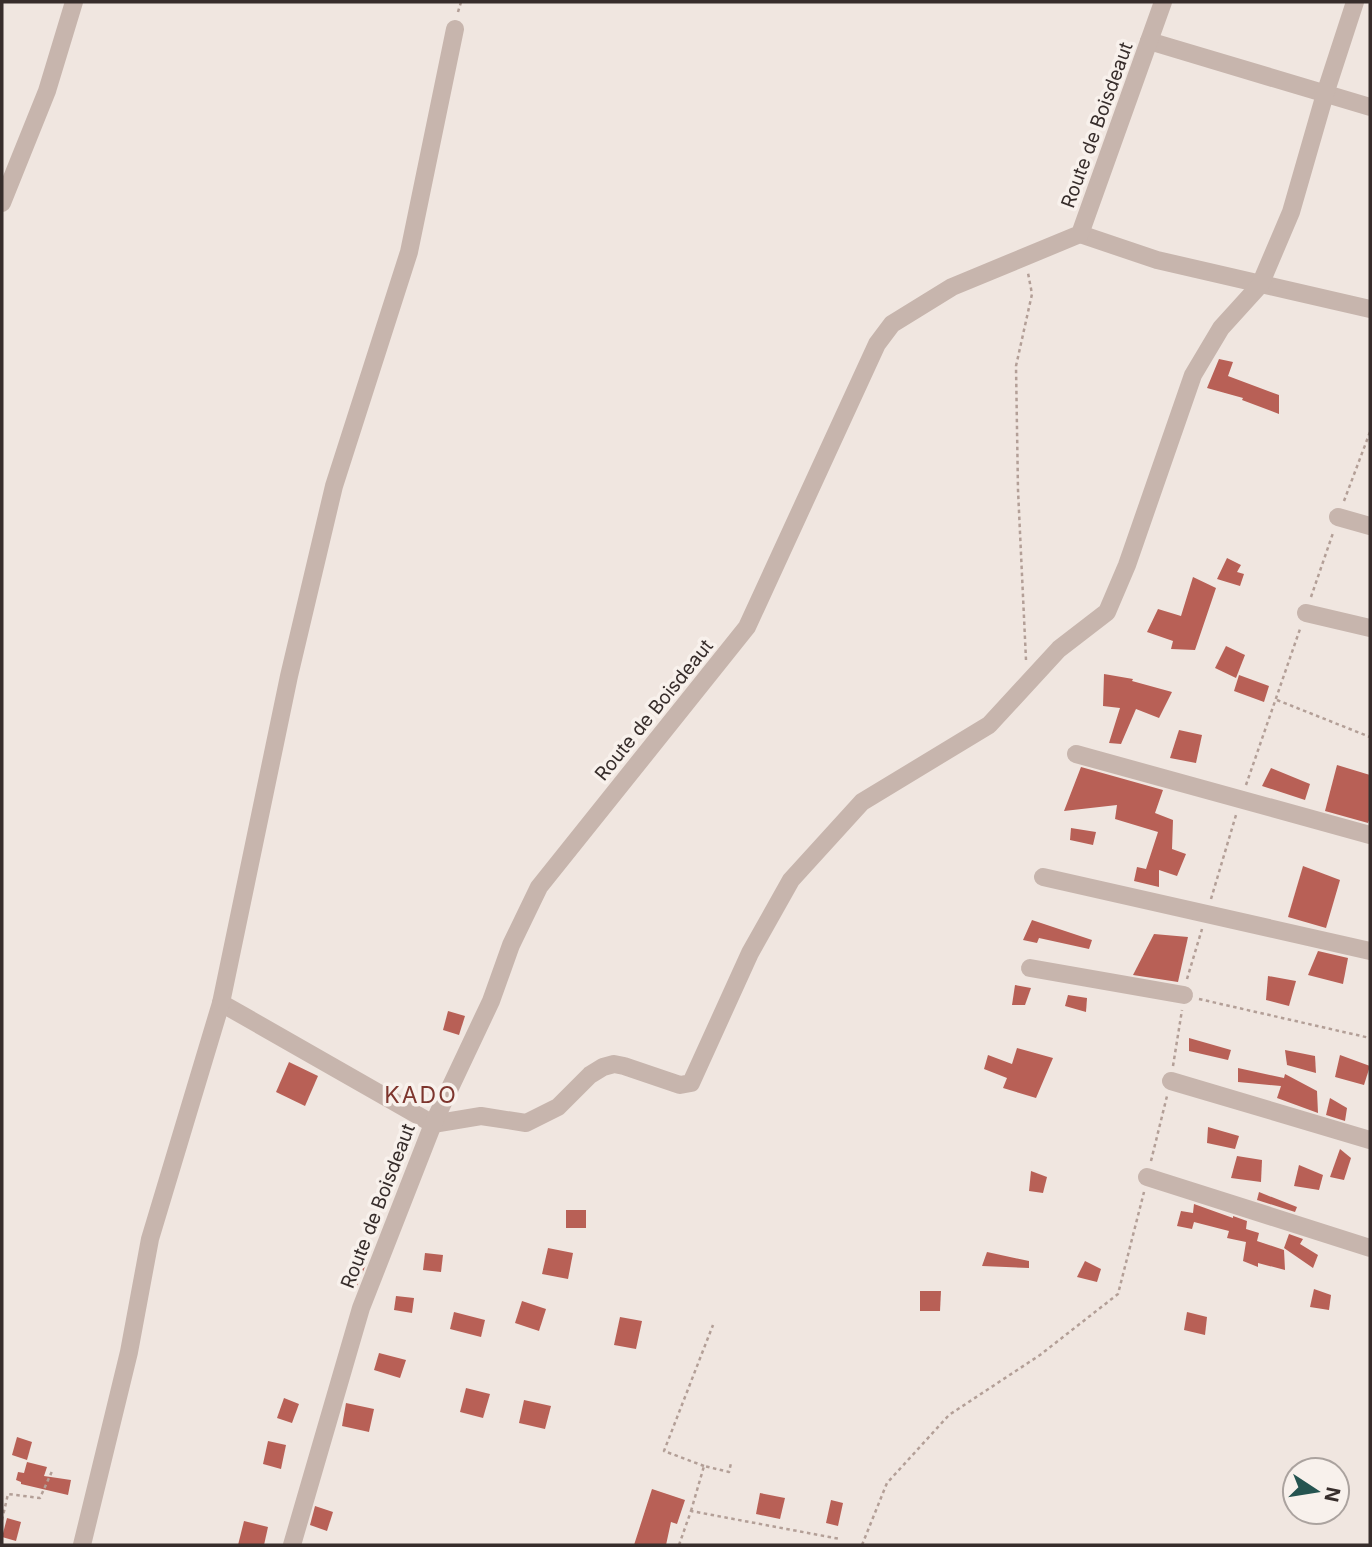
<svg xmlns="http://www.w3.org/2000/svg" width="1372" height="1547" viewBox="0 0 1372 1547" font-family="Inter,sans-serif">
	<style>
		.building { fill: #b86056 }
		.lines { fill: none; stroke-linecap: round; stroke-linejoin: round }
		.path { stroke: #b39f97; stroke-width: 2.5; stroke-dasharray: 3.5 3.5; stroke-linecap: butt }
		.minor { stroke: #c7b5ad; stroke-width: 18 }
		.labels { text-anchor: middle; dominant-baseline: central; stroke-width: 7; stroke-linejoin: round; paint-order: stroke }
		.street-label { font-size: 19px; fill: #372d2b; stroke: #f8f1ec }
		.quarter-label { font-size: 23px; letter-spacing: 2px; fill: #7d352d; stroke: #f8f1ec }
	</style>
	<rect width="100%" height="100%" fill="#f0e6e0"/>
	<g class="building">
		<path d="M 1219,359 L 1233,362 L 1228,376 L 1279,395 L 1279,414 L 1242,400 L 1243,398 L 1207,388 Z"/>
		<path d="M 1227,558 L 1241,565 L 1237,572 L 1244,574 L 1240,586 L 1217,579 Z"/>
		<path d="M 1193,577 L 1216,588 L 1195,650 L 1171,649 L 1173,641 L 1147,632 L 1158,609 L 1181,616 Z"/>
		<path d="M 1226,646 L 1245,655 L 1236,678 L 1215,668 Z"/>
		<path d="M 1104,674 L 1133,679 L 1132,681 L 1172,692 L 1159,718 L 1136,709 L 1121,744 L 1109,743 L 1120,708 L 1103,706 Z"/>
		<path d="M 1239,675 L 1269,686 L 1264,702 L 1234,691 Z"/>
		<path d="M 1179,730 L 1202,735 L 1196,763 L 1170,758 Z"/>
		<path d="M 1337,765 L 1370,775 L 1370,818 L 1368,823 L 1325,811 Z"/>
		<path d="M 1081,767 L 1163,790 L 1155,813 L 1173,820 L 1172,849 L 1186,854 L 1177,876 L 1159,870 L 1159,887 L 1134,881 L 1137,867 L 1146,869 L 1158,832 L 1115,819 L 1117,805 L 1064,811 Z"/>
		<path d="M 1271,768 L 1310,784 L 1305,800 L 1262,786 Z"/>
		<path d="M 1071,828 L 1096,832 L 1093,845 L 1070,840 Z"/>
		<path d="M 1303,866 L 1340,880 L 1326,928 L 1288,917 Z"/>
		<path d="M 1032,920 L 1092,940 L 1089,949 L 1039,938 L 1037,943 L 1023,940 Z"/>
		<path d="M 1154,934 L 1188,937 L 1178,982 L 1133,975 Z"/>
		<path d="M 1318,951 L 1348,958 L 1343,984 L 1308,975 Z"/>
		<path d="M 1268,976 L 1296,981 L 1289,1006 L 1266,1000 Z"/>
		<path d="M 1015,985 L 1031,988 L 1025,1005 L 1012,1005 Z"/>
		<path d="M 1068,995 L 1087,998 L 1086,1012 L 1065,1006 Z"/>
		<path d="M 448,1011 L 465,1016 L 459,1035 L 443,1030 Z"/>
		<path d="M 1189,1038 L 1231,1050 L 1228,1060 L 1189,1051 Z"/>
		<path d="M 1017,1048 L 1053,1058 L 1036,1098 L 1003,1088 L 1007,1078 L 984,1069 L 988,1055 L 1012,1064 Z"/>
		<path d="M 1285,1050 L 1315,1056 L 1316,1073 L 1287,1065 Z"/>
		<path d="M 1340,1055 L 1370,1066 L 1364,1085 L 1335,1077 Z"/>
		<path d="M 289,1062 L 318,1076 L 305,1106 L 276,1092 Z"/>
		<path d="M 1238,1068 L 1284,1078 L 1285,1074 L 1317,1091 L 1318,1113 L 1277,1098 L 1281,1086 L 1238,1082 Z"/>
		<path d="M 1330,1098 L 1347,1108 L 1345,1121 L 1326,1115 Z"/>
		<path d="M 1208,1127 L 1239,1136 L 1235,1149 L 1207,1143 Z"/>
		<path d="M 1340,1149 L 1351,1158 L 1344,1180 L 1330,1177 Z"/>
		<path d="M 1237,1156 L 1262,1160 L 1261,1182 L 1231,1178 Z"/>
		<path d="M 1299,1165 L 1323,1175 L 1319,1190 L 1294,1186 Z"/>
		<path d="M 1031,1171 L 1047,1177 L 1043,1193 L 1029,1191 Z"/>
		<path d="M 1259,1192 L 1297,1207 L 1295,1212 L 1257,1200 Z"/>
		<path d="M 1194,1204 L 1233,1218 L 1233,1216 L 1247,1221 L 1246,1229 L 1259,1233 L 1257,1241 L 1284,1250 L 1285,1270 L 1258,1263 L 1258,1267 L 1243,1261 L 1246,1242 L 1227,1238 L 1229,1231 L 1194,1222 L 1192,1229 L 1177,1226 L 1181,1211 L 1193,1213 Z"/>
		<rect x="566" y="1210" width="20" height="18"/>
		<path d="M 1289,1234 L 1303,1239 L 1300,1244 L 1318,1255 L 1313,1268 L 1284,1248 Z"/>
		<path d="M 548,1248 L 573,1253 L 568,1279 L 542,1274 Z"/>
		<path d="M 987,1252 L 1029,1261 L 1029,1268 L 982,1266 Z"/>
		<path d="M 425,1253 L 443,1255 L 441,1272 L 423,1270 Z"/>
		<path d="M 353,1256 L 367,1262 L 357,1286 L 343,1281 Z"/>
		<path d="M 1085,1261 L 1101,1269 L 1097,1282 L 1077,1277 Z"/>
		<path d="M 1314,1289 L 1331,1295 L 1329,1310 L 1310,1307 Z"/>
		<path d="M 920,1291 L 941,1291 L 940,1311 L 920,1311 Z"/>
		<path d="M 396,1296 L 414,1298 L 412,1313 L 394,1310 Z"/>
		<path d="M 522,1301 L 546,1309 L 539,1331 L 515,1323 Z"/>
		<path d="M 454,1312 L 485,1320 L 481,1337 L 450,1329 Z"/>
		<path d="M 1187,1312 L 1207,1317 L 1205,1335 L 1184,1330 Z"/>
		<path d="M 620,1317 L 642,1321 L 636,1349 L 614,1345 Z"/>
		<path d="M 379,1353 L 406,1360 L 400,1378 L 374,1370 Z"/>
		<path d="M 466,1388 L 490,1394 L 483,1418 L 460,1412 Z"/>
		<path d="M 284,1398 L 299,1404 L 292,1423 L 277,1418 Z"/>
		<path d="M 524,1400 L 551,1406 L 545,1429 L 519,1423 Z"/>
		<path d="M 346,1403 L 374,1409 L 369,1432 L 342,1426 Z"/>
		<path d="M 17,1437 L 32,1442 L 27,1460 L 12,1455 Z"/>
		<path d="M 268,1441 L 286,1445 L 281,1469 L 263,1464 Z"/>
		<path d="M 27,1462 L 47,1467 L 44,1476 L 71,1480 L 68,1495 L 21,1484 L 21,1482 L 16,1480 L 18,1472 L 24,1473 Z"/>
		<path d="M 652,1489 L 685,1500 L 677,1524 L 671,1522 L 666,1545 L 634,1545 Z"/>
		<path d="M 760,1493 L 785,1498 L 780,1519 L 756,1514 Z"/>
		<path d="M 831,1500 L 843,1503 L 838,1526 L 826,1523 Z"/>
		<path d="M 315,1506 L 333,1512 L 327,1531 L 310,1525 Z"/>
		<path d="M 7,1518 L 21,1522 L 16,1541 L 2,1537 Z"/>
		<path d="M 244,1521 L 268,1527 L 264,1545 L 238,1545 Z"/>
	</g>
	<g class="lines">
		<g class="path">
			<path d="M 458,12 L 461,2"/>
			<path d="M 1344,501 L 1370,432"/>
			<path d="M 1311,597 L 1333,533"/>
			<path d="M 1026,660 L 1018,490 L 1016,366 L 1032,294 L 1028,273"/>
			<path d="M 1277,700 L 1370,737"/>
			<path d="M 1246,785 L 1300,629"/>
			<path d="M 1211,899 L 1236,815"/>
			<path d="M 1187,979 L 1202,929"/>
			<path d="M 1199,999 L 1370,1038"/>
			<path d="M 1173,1066 L 1182,1010"/>
			<path d="M 1151,1161 L 1167,1096"/>
			<path d="M 704,1466 L 664,1451 L 713,1325"/>
			<path d="M 691,1511 L 704,1466 L 729,1472 L 731,1463"/>
			<path d="M 2,1520 L 8,1494 L 40,1498 L 53,1469"/>
			<path d="M 679,1545 L 691,1511 L 840,1539"/>
			<path d="M 862,1545 L 887,1483 L 949,1415 L 1040,1355 L 1118,1294 L 1144,1192"/>
		</g>
		<g class="minor">
			<path d="M 1149,41 L 1370,107"/>
			<path d="M 2,203 L 47,91 L 74,2"/>
			<path d="M 1080,234 L 1157,260 L 1370,309"/>
			<path d="M 1338,517 L 1370,526"/>
			<path d="M 1306,613 L 1370,628"/>
			<path d="M 1076,754 L 1370,835"/>
			<path d="M 1043,877 L 1370,951"/>
			<path d="M 1030,968 L 1184,995"/>
			<path d="M 221,1003 L 433,1124 L 481,1116 L 526,1123 L 558,1107 L 590,1075 L 603,1067 L 614,1064 L 624,1066 L 680,1085 L 691,1083 L 750,953 L 791,880 L 862,802 L 989,725 L 1059,649 L 1107,612 L 1127,565 L 1193,375 L 1221,328 L 1260,285 L 1291,212 L 1325,94 L 1355,2"/>
			<path d="M 1171,1081 L 1370,1140"/>
			<path d="M 1147,1177 L 1370,1248"/>
			<path d="M 82,1545 L 129,1352 L 150,1239 L 221,1003 L 289,676 L 334,486 L 409,252 L 455,29"/>
			<path d="M 292,1545 L 361,1308 L 433,1124 L 491,1001 L 511,945 L 539,887 L 747,627 L 877,344 L 892,324 L 952,287 L 1080,234 L 1163,2"/>
		</g>
	</g>
	<g class="labels">
		<g class="street-label">
			<text transform="translate(1097 125) rotate(-70)">Route de Boisdeaut</text>
			<text transform="translate(654 710) rotate(-51)">Route de Boisdeaut</text>
			<text transform="translate(378 1206) rotate(-69)">Route de Boisdeaut</text>
		</g>
		<g class="quarter-label">
			<text x="421" y="1095">KADO</text>
		</g>
	</g>
	<rect width="1372" height="1547" fill="none" stroke="#372d2b" stroke-width="7"/>
	<g transform="translate(1316 1491) rotate(102)"><circle r="33" fill="#f8f1ec" stroke="#aba39f" stroke-width="2"/>
	<path d="M0-5L12 26L0 18L-12 26Z" fill="#255450"/>
	<text y="-10" font-size="19" font-weight="bold" text-anchor="middle" fill="#372d2b">N</text>
	</g>
</svg>
